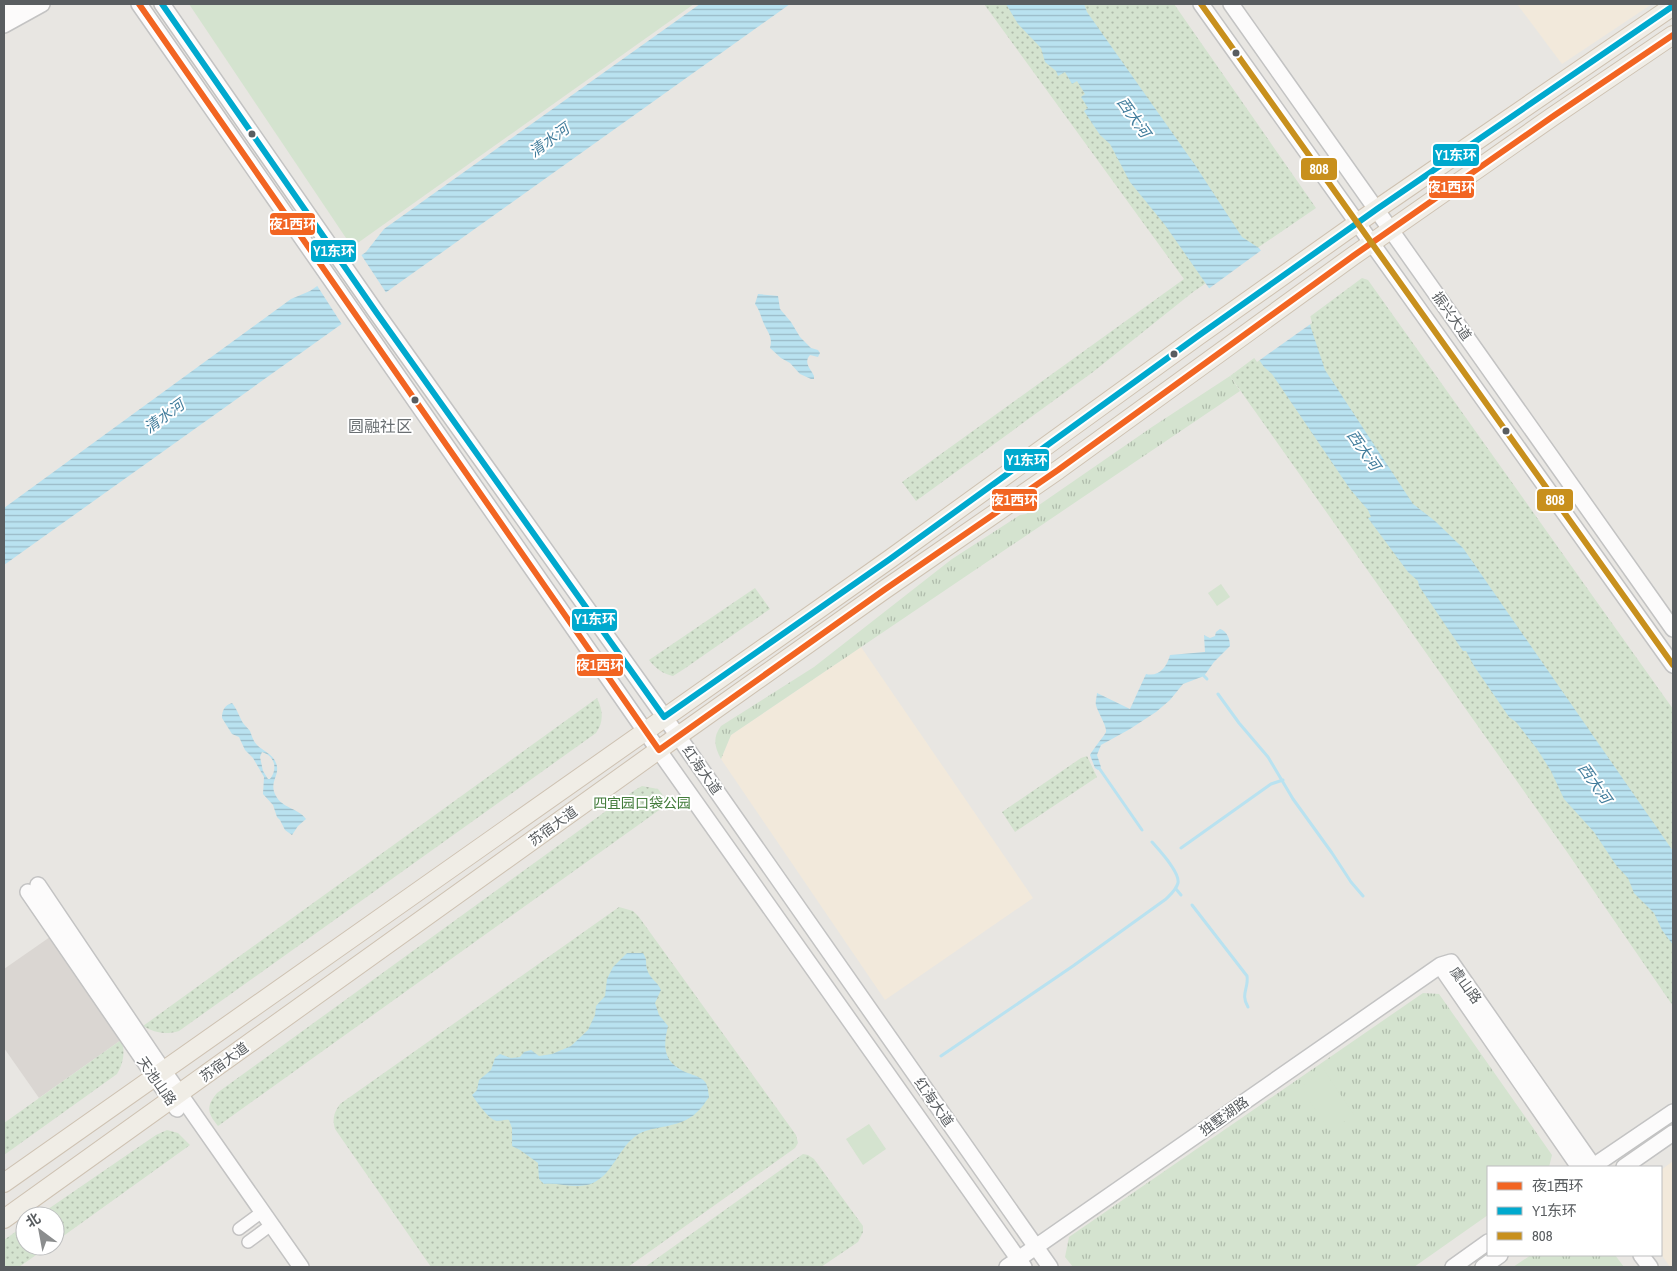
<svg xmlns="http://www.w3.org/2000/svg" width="1677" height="1271" viewBox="0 0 1677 1271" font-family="'Archivo Narrow','Noto Sans SC',sans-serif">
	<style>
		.commercial { fill: #f2e9db }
		.education { fill: #dad6d2 }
		.grass { fill: url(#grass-tufts) }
		.park { fill: url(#park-dots) }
		.pitch { fill: #d4e3cf }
		.water { fill: url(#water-rules); fill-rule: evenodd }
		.pier { fill: #e8e6e2 }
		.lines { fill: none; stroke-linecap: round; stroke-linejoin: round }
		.stream { stroke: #b9e2f0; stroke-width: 3 }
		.street-casing { stroke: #c4c3c3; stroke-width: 14 }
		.secondary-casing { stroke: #c3c3c3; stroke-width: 18 }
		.primary-casing { stroke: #cec2b2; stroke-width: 20 }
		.street { stroke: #fcfbfb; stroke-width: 11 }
		.secondary { stroke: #fcfbfb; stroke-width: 15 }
		.primary { stroke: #f0ede6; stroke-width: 18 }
		.bus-1-casing { stroke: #fff; stroke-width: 10 }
		.bus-2-casing { stroke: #fff; stroke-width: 10 }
		.bus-3-casing { stroke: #fff; stroke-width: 10 }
		.bus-1 { stroke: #f26522; stroke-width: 6 }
		.bus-2 { stroke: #00a9ce; stroke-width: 6 }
		.bus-3 { stroke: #c8901d; stroke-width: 6 }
		.bus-dot { fill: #595d60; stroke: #fff; stroke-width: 2 }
		.labels { text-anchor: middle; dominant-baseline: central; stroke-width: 4; stroke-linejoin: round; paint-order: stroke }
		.street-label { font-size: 14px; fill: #595d60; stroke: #fff }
		.park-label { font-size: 14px; fill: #437c3b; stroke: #fff }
		.water-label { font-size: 15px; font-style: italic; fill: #427d9c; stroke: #fff }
		.quarter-label { font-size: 16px; fill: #6a6f72; stroke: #fff }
		.line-badge { stroke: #fff; stroke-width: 2 }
		.badge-label { font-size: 14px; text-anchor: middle; font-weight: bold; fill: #fff }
	</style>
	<defs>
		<pattern id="grass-tufts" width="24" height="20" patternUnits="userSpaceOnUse" patternTransform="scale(1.25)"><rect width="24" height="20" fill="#d4e3cf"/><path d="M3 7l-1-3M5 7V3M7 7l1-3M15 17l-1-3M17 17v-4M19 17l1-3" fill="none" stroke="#afbbab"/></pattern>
		<pattern id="park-dots" width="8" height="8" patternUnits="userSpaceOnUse" patternTransform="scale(1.25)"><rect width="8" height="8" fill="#d4e3cf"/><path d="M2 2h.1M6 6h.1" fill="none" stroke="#afbbab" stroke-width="1.8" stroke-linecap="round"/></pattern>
		<pattern id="water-rules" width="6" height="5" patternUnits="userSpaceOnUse" patternTransform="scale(1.25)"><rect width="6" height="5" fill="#b9e2f0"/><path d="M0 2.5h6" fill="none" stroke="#99bac6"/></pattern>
	</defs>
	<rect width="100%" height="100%" fill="#e8e6e2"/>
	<g class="commercial">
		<path d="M 1517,4 L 1652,4 L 1562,64 Z"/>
		<path d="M 861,647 L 1033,898 L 885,1000 L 721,759 L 731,735 Z"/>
		<path d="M 1673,1161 L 1673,1267 L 1670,1267 L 1661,1254 L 1661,1170 Z"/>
	</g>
	<path class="education" d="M 50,937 L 121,1040 L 39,1098 L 4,1048 L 4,969 Z"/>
	<g class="grass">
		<path d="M 1230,376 L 1240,391 L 731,735 L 721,759 C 715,748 712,738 721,726 L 814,667 L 952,559 L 1020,515 L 1026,514 L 1152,427 Z"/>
		<path d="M 1423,993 L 1439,994 L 1552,1155 L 1549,1167 L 1488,1167 L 1488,1215 L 1414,1267 L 1073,1267 L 1065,1257 L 1069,1237 Z"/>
		<path d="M 1531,1255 L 1615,1255 L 1624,1267 L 1513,1267 Z"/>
	</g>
	<g class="park">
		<path d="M 984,4 L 1174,4 L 1316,208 L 1193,292 L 1093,372 L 916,501 L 902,482 L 1184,279 Z"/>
		<path d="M 1362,278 L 1368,280 L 1673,709 L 1673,1006 L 1567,852 L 1230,376 Z"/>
		<path d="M 755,588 L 770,609 L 684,669 L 673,676 C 663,674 655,668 649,660 Z"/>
		<path d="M 597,698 C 603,711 604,721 596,733 L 179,1031 C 165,1035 155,1033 143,1026 Z"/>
		<path d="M 1087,756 L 1097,777 L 1015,832 L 1002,812 L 1081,758 Z"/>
		<path d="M 642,786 L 658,789 L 669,803 L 218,1126 C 207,1113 206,1106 217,1093 L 635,790 Z"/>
		<path d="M 619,907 L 633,911 L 639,917 L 796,1135 L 798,1143 L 795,1148 L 628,1267 L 431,1267 L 335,1129 C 332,1118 334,1113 340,1104 Z"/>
		<path d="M 121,1040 C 126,1051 123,1064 117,1074 L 4,1155 L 4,1123 Z"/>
		<path d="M 167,1130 L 178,1133 L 190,1145 L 55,1242 L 55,1216 L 38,1216 L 156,1135 Z"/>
		<path d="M 803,1154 L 808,1155 L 814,1159 L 863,1226 L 863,1232 L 858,1242 L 821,1267 L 645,1267 Z"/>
		<path d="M 25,1225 L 25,1246 L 49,1246 L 19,1267 L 4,1267 L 4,1240 Z"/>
	</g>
	<g class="pitch">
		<path d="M 189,4 L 694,4 L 352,247 Z"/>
		<path d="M 1221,584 L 1230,597 L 1217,606 L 1208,593 Z"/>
		<path d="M 1324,1070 L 1354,1115 L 1330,1131 L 1300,1087 Z"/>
		<path d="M 869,1124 L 886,1149 L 863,1165 L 846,1139 Z"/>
	</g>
	<g class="water">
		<path d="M 700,4 L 790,4 L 4,565 L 4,508 L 291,299 L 310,291 L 366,252 L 384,229 Z"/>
		<path d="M 1006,4 L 1084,4 L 1087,12 L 1195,165 L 1242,237 L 1259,248 L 1308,316 L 1311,328 L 1325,370 L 1413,504 L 1435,521 L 1463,548 L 1673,851 L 1673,945 L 1662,930 L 1654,913 L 1634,893 L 1628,878 L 1616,865 L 1594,832 L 1564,799 L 1551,771 L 1537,749 L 1516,722 L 1509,717 L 1474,666 L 1466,651 L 1463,651 L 1419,586 L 1418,581 L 1408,572 L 1368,518 L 1371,517 L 1368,510 L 1350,489 L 1272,374 L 1264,367 L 1165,225 L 1130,182 L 1110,144 L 1100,135 L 1084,111 L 1088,108 L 1081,97 L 1085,94 L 1077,81 L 1072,84 L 1065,72 L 1058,76 L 1056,71 L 1045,62 L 1041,48 L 1018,24 Z"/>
		<path d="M 758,294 L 778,296 L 780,309 L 791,322 L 800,337 L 811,348 L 818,350 L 820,353 L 818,357 L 810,355 C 803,363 811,369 814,376 L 814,379 L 811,379 L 800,374 L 790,363 L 781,358 L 770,348 C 773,337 768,333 764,324 C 761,317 760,311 755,304 Z"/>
		<path d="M 1220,629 C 1227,631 1230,639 1230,646 L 1214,662 L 1204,676 L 1183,684 L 1170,700 L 1156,712 L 1130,729 L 1101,745 L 1097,755 L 1101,767 L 1098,770 L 1095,768 L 1090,755 C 1093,749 1104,736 1106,732 C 1107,726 1097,711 1096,705 C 1095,702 1097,696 1097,693 L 1130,709 L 1146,674 C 1159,677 1167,667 1170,655 L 1205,652 L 1204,635 L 1210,638 L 1215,636 L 1216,632 Z"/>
		<path d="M 232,703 C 237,709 239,716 243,723 C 245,726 248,728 250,731 C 252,736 253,741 257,745 C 263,751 273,754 276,763 C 281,775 268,782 276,796 C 282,808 298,808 306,819 L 298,826 L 292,835 L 285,830 L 280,820 L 277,817 L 273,805 L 263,794 L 264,777 L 253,758 L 245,750 L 239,737 L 232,734 L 222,718 C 222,710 225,705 232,703 ZM 262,752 C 275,756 278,769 270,779 L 268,779 L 263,771 L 260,757 Z"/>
		<path d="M 627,953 L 643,953 C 648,961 645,962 647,969 C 649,978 658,982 661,990 L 655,1003 L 659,1015 L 668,1026 C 663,1046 663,1061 683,1071 C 689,1074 696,1075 702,1079 C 708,1083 708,1090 709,1097 C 705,1102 702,1108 697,1112 C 689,1121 674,1125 662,1127 C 653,1129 645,1130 637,1135 C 619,1147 613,1174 593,1183 C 577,1190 560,1182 544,1184 L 539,1179 L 538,1163 L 520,1150 L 512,1146 L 512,1128 L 509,1120 C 504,1119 502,1121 497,1121 C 489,1120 477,1102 472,1095 L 477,1090 L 479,1080 L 491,1070 L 495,1058 L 500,1054 L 511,1058 L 520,1057 L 524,1052 L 531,1050 L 539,1056 L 552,1054 L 571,1046 L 588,1030 L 595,1015 L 596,1006 L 605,996 L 607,979 L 613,967 Z"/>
	</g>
	<g class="pier">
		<path d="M 1263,249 L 1310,315 L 1312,323 L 1257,362 L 1207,290 Z"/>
		<path d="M 360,253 L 387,294 L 343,326 L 316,284 Z"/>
	</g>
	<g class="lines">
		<g class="stream">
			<path d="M 1204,676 L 1207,679"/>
			<path d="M 1218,694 L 1239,723 L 1268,757 L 1293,799 L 1332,853 L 1351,882 L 1363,896"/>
			<path d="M 1099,768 L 1142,830"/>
			<path d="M 1181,848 L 1271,784 L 1283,780"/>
			<path d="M 1176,889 L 1181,895"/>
			<path d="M 1192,905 L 1247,976 C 1249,988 1240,994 1248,1007"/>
			<path d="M 941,1056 L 1073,966 L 1166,899 C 1171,894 1176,890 1178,883 C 1180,872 1159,850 1152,842"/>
		</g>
		<g class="street-casing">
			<g id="street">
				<path d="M 239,1229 L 262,1212"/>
				<path d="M 248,1242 L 271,1225"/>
			</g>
		</g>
		<g class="secondary-casing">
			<g id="secondary">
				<path d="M 139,4 L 645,731 L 1024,1267"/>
				<path d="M 162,4 L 376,312 L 678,736 L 1050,1267"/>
				<path d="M 1201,4 L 1673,665"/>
				<path d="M 1231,4 L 1673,629"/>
				<path d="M 4,11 L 18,4"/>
				<path d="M 4,25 L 42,4"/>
				<path d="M 38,885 L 156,1060 L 301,1267"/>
				<path d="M 28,892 L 177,1109"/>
				<path d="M 1441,967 L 1579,1167"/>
				<path d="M 1592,1167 L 1673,1112"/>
				<path d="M 1624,1167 L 1673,1133"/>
				<path d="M 1641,1255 L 1650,1267"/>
				<path d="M 1007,1267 L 1441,965 L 1451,962 L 1594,1167"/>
				<path d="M 1453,1267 L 1488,1242"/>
				<path d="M 1483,1267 L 1500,1255"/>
			</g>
		</g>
		<g class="primary-casing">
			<g id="primary">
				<path d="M 4,1183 L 890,559 L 1198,336 L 1377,209 L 1673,6"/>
				<path d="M 4,1219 L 678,736 L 884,590 L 1058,470 L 1353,256 L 1552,117 L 1673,35"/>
			</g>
		</g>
		<use href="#street" class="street"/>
		<use href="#secondary" class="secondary"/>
		<use href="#primary" class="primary"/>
		<g class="bus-1-casing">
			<path id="bus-1" d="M 139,4 L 659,750 L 884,590 L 1058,470 L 1353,256 L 1552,117 L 1673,35"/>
		</g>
		<g class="bus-2-casing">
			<path id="bus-2" d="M 162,4 L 376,312 L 664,717 L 890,559 L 1198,336 L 1377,209 L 1673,6"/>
		</g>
		<g class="bus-3-casing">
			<path id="bus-3" d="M 1201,4 L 1673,665"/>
		</g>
		<use href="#bus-1" class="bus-1"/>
		<use href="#bus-2" class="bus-2"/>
		<use href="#bus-3" class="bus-3"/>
	</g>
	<g class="bus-dot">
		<circle cx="1236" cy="53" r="4.5"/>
		<circle cx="252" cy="134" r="4.5"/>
		<circle cx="1174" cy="354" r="4.5"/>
		<circle cx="415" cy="400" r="4.5"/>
		<circle cx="1506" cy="431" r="4.5"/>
	</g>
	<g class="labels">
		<g class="street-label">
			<text transform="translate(1452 316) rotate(55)">振兴大道</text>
			<text transform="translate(702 770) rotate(55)">红海大道</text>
			<text transform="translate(553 826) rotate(-36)">苏宿大道</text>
			<text transform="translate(1466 985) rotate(54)">虞山路</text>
			<text transform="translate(224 1062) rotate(-36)">苏宿大道</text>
			<text transform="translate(157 1081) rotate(55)">天池山路</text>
			<text transform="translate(934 1102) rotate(55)">红海大道</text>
			<text transform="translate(1224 1116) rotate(-35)">独墅湖路</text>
		</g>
		<g class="park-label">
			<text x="642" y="803">四宜园口袋公园</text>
		</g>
		<g class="water-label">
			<text transform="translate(1134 117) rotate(55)">西大河</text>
			<text transform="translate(549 140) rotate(-36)">清水河</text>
			<text transform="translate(164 416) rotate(-36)">清水河</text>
			<text transform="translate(1364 450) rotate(55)">西大河</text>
			<text transform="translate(1595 783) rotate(55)">西大河</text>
		</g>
		<g class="quarter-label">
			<text x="380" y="426">圆融社区</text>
		</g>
	</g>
	<g class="line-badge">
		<rect x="1432" y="143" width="48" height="24" rx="5" fill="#00a9ce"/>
		<rect x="1300" y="157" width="38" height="24" rx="5" fill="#c8901d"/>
		<rect x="1428" y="175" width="47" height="24" rx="5" fill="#f26522"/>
		<rect x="269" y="212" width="47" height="24" rx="5" fill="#f26522"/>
		<rect x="310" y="239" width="47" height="24" rx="5" fill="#00a9ce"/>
		<rect x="1003" y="448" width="47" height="24" rx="5" fill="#00a9ce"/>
		<rect x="1536" y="488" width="38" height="24" rx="5" fill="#c8901d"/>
		<rect x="991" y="488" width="47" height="24" rx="5" fill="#f26522"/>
		<rect x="571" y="608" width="47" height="24" rx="5" fill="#00a9ce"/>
		<rect x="576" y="653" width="48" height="24" rx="5" fill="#f26522"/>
	</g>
	<g class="badge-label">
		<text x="1456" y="160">Y1东环</text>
		<text x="1319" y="174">808</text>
		<text x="1451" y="192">夜1西环</text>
		<text x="293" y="229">夜1西环</text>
		<text x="334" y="256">Y1东环</text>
		<text x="1027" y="465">Y1东环</text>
		<text x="1555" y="505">808</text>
		<text x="1014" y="505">夜1西环</text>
		<text x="595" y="624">Y1东环</text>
		<text x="600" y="670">夜1西环</text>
	</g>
	<rect width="1677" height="1271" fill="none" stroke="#595d60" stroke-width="10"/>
	<rect x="1487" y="1166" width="175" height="90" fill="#ffffff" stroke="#bdbebf"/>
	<rect x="1497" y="1182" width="25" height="8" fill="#f26522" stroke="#bdbebf"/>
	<text x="1532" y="1191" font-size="15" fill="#595d60">夜1西环</text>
	<rect x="1497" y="1207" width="25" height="8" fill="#00a9ce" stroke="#bdbebf"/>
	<text x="1532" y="1216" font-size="15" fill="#595d60">Y1东环</text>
	<rect x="1497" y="1232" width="25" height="8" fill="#c8901d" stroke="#bdbebf"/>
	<text x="1532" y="1241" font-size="15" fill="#595d60">808</text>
	<g transform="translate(40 1231) rotate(328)"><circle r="24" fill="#ffffff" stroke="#bdbebf"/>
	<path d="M0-4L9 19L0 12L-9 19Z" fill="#8b8d8e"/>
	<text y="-8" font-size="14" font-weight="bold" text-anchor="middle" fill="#595d60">北</text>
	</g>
</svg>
